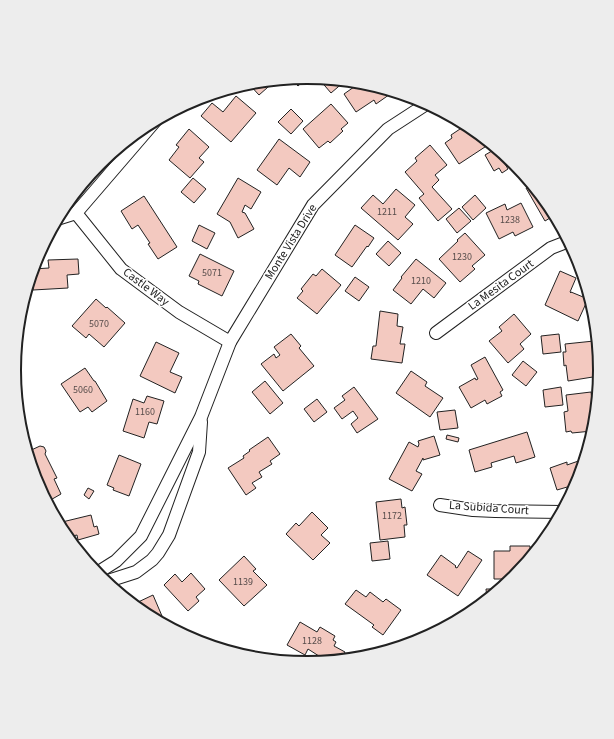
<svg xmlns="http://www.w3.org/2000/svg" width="614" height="739" viewBox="0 0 614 739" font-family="'Source Sans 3',sans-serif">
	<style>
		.building { fill: #f3c9c0; stroke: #222 }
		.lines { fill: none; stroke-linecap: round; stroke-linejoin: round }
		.street-casing { stroke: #222; stroke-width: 14 }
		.street { stroke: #fff; stroke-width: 12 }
		.labels { text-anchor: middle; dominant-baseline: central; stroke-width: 3; stroke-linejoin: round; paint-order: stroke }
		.number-label { font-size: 10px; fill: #564c4a }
		.street-label { font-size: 12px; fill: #222; stroke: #fff }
		.rim { fill: none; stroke: #222; stroke-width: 2 }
	</style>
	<rect width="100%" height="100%" fill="#fff"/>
	<g class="building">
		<path d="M 308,77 L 298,86 L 290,78 L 307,77 Z"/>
		<path d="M 321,78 L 344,80 L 345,81 L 331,93 L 319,79 Z"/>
		<path d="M 276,80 L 259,95 L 248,83 L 250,82 Z"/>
		<path d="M 361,82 L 392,90 L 393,92 L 376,104 L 374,100 L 356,112 L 344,94 Z"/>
		<path d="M 236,96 L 256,113 L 231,142 L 201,116 L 212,103 L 223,112 Z"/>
		<path d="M 331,104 L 348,123 L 341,129 L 343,131 L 330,143 L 328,141 L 319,148 L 303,129 Z"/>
		<path d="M 291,109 L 303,121 L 291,134 L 278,122 Z"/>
		<path d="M 466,125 L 467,128 L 470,126 L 491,143 L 459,164 L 445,143 L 452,138 L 451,135 Z"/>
		<path d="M 189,129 L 209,147 L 199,158 L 204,162 L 190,178 L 169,160 L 179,147 L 176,145 Z"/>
		<path d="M 279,139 L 310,162 L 300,177 L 289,168 L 277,185 L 257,170 Z"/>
		<path d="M 430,145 L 447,165 L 435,175 L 439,180 L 432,187 L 452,209 L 438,221 L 419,198 L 424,194 L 405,172 L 417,161 L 415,158 Z"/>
		<path d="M 497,148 L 505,155 L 509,162 L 505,164 L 508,169 L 502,173 L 499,168 L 494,171 L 485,155 Z"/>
		<path d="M 193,178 L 206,189 L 194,203 L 181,192 Z"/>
		<path d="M 238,178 L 261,192 L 251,209 L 245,205 L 242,212 L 245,213 L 254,229 L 238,238 L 230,222 L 217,214 Z"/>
		<path d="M 532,184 L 551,207 L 555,215 L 545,221 L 526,188 Z"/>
		<path d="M 396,189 L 415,205 L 405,217 L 413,224 L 398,240 L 361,208 L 373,195 L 383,204 Z"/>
		<path d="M 475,195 L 486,208 L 473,220 L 462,207 Z"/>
		<path d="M 144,196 L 177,247 L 158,259 L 148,244 L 150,243 L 138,225 L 132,229 L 121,211 Z"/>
		<path d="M 521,203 L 533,227 L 515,236 L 513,232 L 499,239 L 486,213 L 505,204 L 507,210 Z"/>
		<path d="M 459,208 L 471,221 L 457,233 L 446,219 Z"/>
		<path d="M 199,225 L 215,233 L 207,249 L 192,241 Z"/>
		<path d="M 355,225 L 374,238 L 368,247 L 367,246 L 352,267 L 335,255 Z"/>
		<path d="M 465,233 L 485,255 L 472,266 L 475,269 L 460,282 L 439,259 L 458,241 L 457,240 Z"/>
		<path d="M 388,241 L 401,253 L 389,266 L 376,254 Z"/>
		<path d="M 200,254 L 234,271 L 222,296 L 198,284 L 199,281 L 189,276 Z"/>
		<path d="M 78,259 L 79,274 L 67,275 L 68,288 L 33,290 L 32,273 L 33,269 L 49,268 L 48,260 Z"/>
		<path d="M 416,259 L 446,283 L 434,298 L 423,289 L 411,304 L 393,290 L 402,278 L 401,277 Z"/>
		<path d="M 322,269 L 341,285 L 317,314 L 297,298 L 303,291 L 301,289 L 313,274 L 316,276 Z"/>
		<path d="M 560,271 L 576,278 L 570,292 L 571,293 L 571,292 L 588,299 L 578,321 L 545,305 Z"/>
		<path d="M 355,277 L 369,287 L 359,301 L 345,291 Z"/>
		<path d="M 96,299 L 106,308 L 107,307 L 125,323 L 104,347 L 89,334 L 86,338 L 72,326 Z"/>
		<path d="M 380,311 L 398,314 L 397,326 L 403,327 L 400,344 L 405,344 L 402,363 L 371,359 L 373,346 L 376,346 Z"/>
		<path d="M 514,314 L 531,334 L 520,344 L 524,349 L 508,363 L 489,341 L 502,331 L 499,327 Z"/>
		<path d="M 291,334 L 301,346 L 299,348 L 314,366 L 283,391 L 261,364 L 274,354 L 276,358 L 280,355 L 274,347 Z"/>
		<path d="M 559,334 L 561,352 L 543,354 L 541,336 Z"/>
		<path d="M 594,341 L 596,357 L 599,356 L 600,370 L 599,376 L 568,381 L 566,365 L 564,366 L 563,352 L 566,352 L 565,344 Z"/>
		<path d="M 156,342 L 179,353 L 170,372 L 182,377 L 175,393 L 140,376 Z"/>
		<path d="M 485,357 L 503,390 L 500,392 L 502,396 L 487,404 L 485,400 L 471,408 L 459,387 L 475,378 L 476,380 L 478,379 L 471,365 Z"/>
		<path d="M 523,361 L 537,372 L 526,386 L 512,375 Z"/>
		<path d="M 85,368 L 94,381 L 95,381 L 107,401 L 92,412 L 88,407 L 80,412 L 61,384 Z"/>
		<path d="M 411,371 L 427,382 L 425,386 L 443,398 L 430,417 L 396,393 Z"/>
		<path d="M 265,381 L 283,403 L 270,414 L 252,392 Z"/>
		<path d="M 354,387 L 378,419 L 357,433 L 351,424 L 358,418 L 353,411 L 342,419 L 334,408 L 345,400 L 342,396 Z"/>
		<path d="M 561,387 L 563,405 L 545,407 L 543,390 Z"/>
		<path d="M 591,392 L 593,407 L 596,407 L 594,427 L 592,434 L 592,431 L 572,433 L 571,431 L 566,432 L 564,412 L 568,411 L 566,395 Z"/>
		<path d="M 147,396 L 164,401 L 157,424 L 149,422 L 144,438 L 123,431 L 133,399 L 144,403 Z"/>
		<path d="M 317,399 L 327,412 L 314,422 L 304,409 Z"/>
		<path d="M 455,410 L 458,428 L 440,430 L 437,412 Z"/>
		<path d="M 527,432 L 535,457 L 516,463 L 514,456 L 491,463 L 492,467 L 475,472 L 469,450 Z"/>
		<path d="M 447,435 L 459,438 L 458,442 L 446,439 Z"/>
		<path d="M 434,436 L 440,455 L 423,460 L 423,458 L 416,471 L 422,474 L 412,491 L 389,479 L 409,442 L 418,447 L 419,444 L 418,441 Z"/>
		<path d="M 268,437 L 280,454 L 270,461 L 272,464 L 259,472 L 262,477 L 252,483 L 256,488 L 246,495 L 228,468 L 244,458 L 243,456 L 250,451 L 249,450 Z"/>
		<path d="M 40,446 L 44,447 L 46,451 L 45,454 L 57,478 L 54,479 L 61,494 L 47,502 L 36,481 L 27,452 Z"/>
		<path d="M 119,455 L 141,464 L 129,496 L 113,490 L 114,488 L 107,485 Z"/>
		<path d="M 584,459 L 577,482 L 573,484 L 574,485 L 557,490 L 550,468 L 567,462 L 567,465 Z"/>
		<path d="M 88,488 L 94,491 L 89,499 L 84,495 Z"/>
		<path d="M 401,499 L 402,508 L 405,507 L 407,525 L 404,525 L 405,537 L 380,540 L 376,502 Z"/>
		<path d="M 312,512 L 328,528 L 321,535 L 330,543 L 313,560 L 286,534 L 296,523 L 299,526 Z"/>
		<path d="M 91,515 L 94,527 L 97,526 L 99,534 L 78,540 L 77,535 L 68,537 L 63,532 L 58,523 Z"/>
		<path d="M 388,541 L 390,559 L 372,561 L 370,543 Z"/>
		<path d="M 510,546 L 530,546 L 530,557 L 511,579 L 494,579 L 494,551 L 510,551 Z"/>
		<path d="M 468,551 L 482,560 L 458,596 L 427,575 L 441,555 L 456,566 L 455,567 L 457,568 Z"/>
		<path d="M 244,556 L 256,569 L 253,571 L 267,585 L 244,606 L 219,580 Z"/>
		<path d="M 191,573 L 205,589 L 196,597 L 199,601 L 188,611 L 164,585 L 175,574 L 182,582 Z"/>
		<path d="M 486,589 L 500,589 L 487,599 Z"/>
		<path d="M 356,590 L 366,597 L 370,592 L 383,602 L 386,599 L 401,610 L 383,635 L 372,627 L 374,625 L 345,604 Z"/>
		<path d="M 153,595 L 162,616 L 156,619 L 144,613 L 132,603 L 134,602 L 134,604 Z"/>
		<path d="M 300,622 L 317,632 L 320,627 L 335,636 L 333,640 L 336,642 L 334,646 L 345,652 L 341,659 L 323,661 L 321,660 L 322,658 L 308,649 L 305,655 L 287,645 Z"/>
		<path d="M 207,638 L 207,644 L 192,639 Z"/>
		<path d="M 247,652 L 261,655 L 260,658 L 246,656 Z"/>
	</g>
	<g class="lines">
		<g class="street-casing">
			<g id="street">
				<path d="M 76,213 L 121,269 L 179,312 L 230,342"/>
				<path d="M 57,219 L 76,213 L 156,120"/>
				<path d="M 436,333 L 551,248 L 569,241"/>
				<path d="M 440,505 L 473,510 L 495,511 L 562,512"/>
				<path d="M 97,573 L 116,561 L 141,536 L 201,417 L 230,342 L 313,205 L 388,129 L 428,103"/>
				<path d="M 105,581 L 108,581 L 136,572 L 152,560 L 158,553 L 169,535 L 199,452 L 201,422"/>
			</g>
		</g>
		<use href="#street" class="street"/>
	</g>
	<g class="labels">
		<g class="number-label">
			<text x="387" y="212">1211</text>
			<text x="510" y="220">1238</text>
			<text x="462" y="257">1230</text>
			<text x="212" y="273">5071</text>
			<text x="421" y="281">1210</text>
			<text x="99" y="324">5070</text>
			<text x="83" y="390">5060</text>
			<text x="145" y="412">1160</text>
			<text x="392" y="516">1172</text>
			<text x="243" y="582">1139</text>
			<text x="312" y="641">1128</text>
		</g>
		<g class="street-label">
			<text transform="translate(291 242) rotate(-58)">Monte Vista Drive</text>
			<text transform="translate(501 285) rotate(-36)">La Mesita Court</text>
			<text transform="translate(146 287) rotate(37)">Castle Way</text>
			<text transform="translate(489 508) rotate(4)">La Subida Court</text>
		</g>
	</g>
	<path d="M0 0H614V739H0ZM21 370a286 286 0 1 1 572 0a286 286 0 1 1-572 0Z" fill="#ededed" fill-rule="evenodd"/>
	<path class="rim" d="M21 370a286 286 0 1 1 572 0a286 286 0 1 1-572 0Z"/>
</svg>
